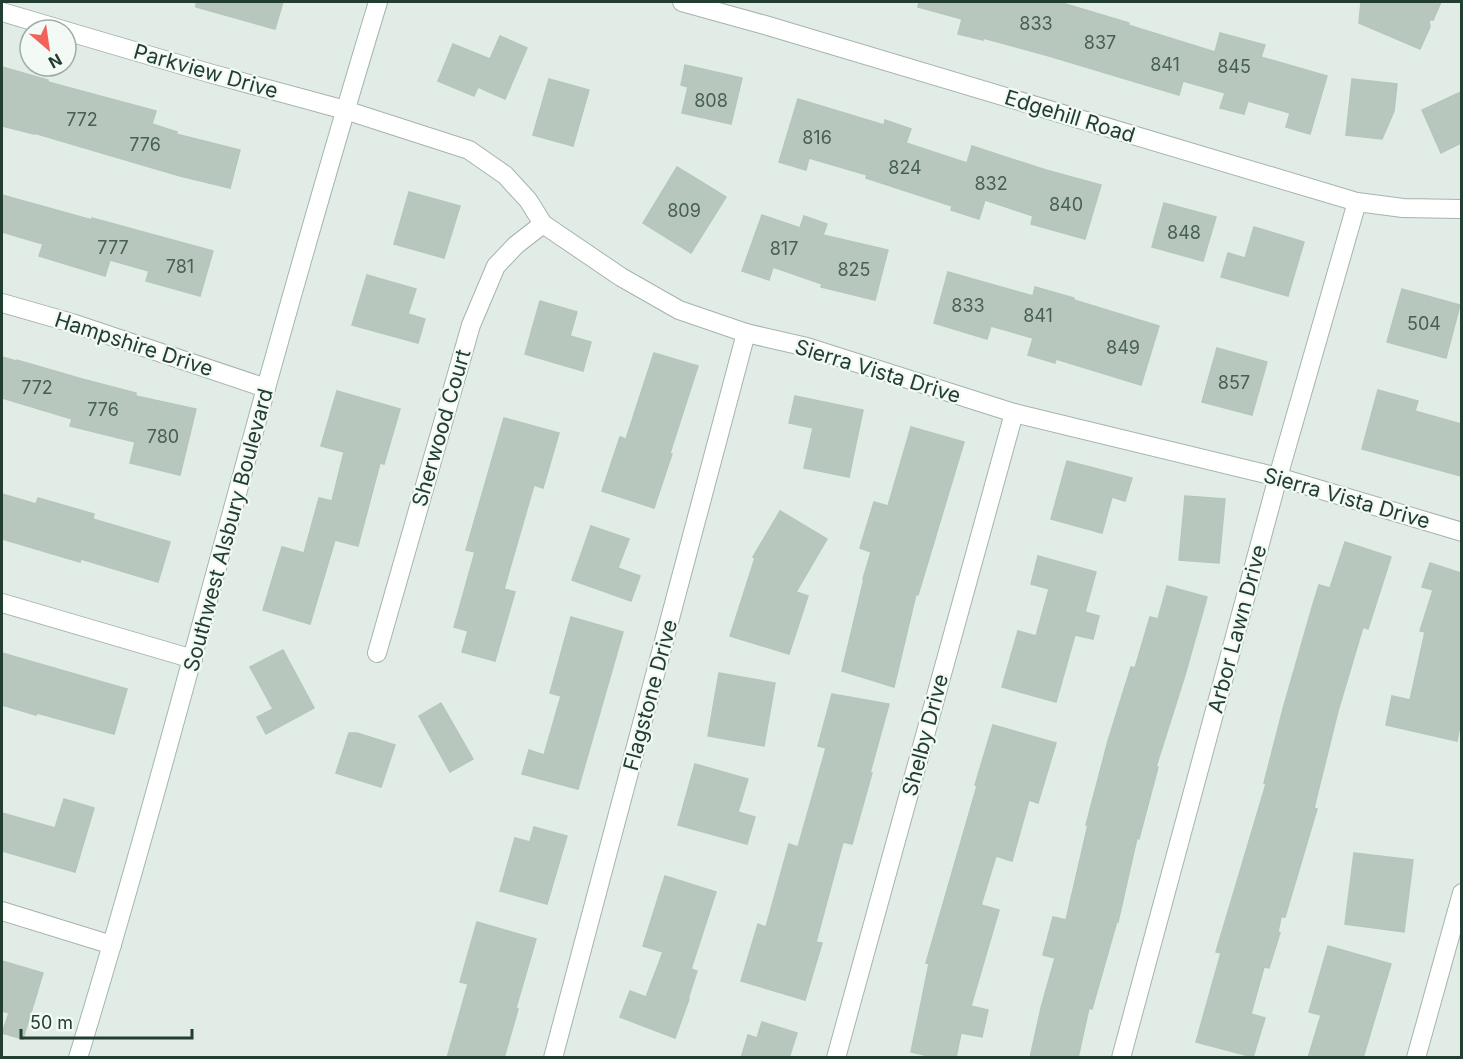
<svg xmlns="http://www.w3.org/2000/svg" width="1463" height="1059" viewBox="0 0 1463 1059" font-family="Inter,sans-serif">
	<style>
		.building { fill: #b8c7be; stroke: #b5c6bb; stroke-width: 1.5 }
		.lines { fill: none; stroke-linecap: round; stroke-linejoin: round }
		.minor-casing { stroke: #a5b4ac; stroke-width: 20 }
		.tertiary-casing { stroke: #a5b4ac; stroke-width: 20 }
		.secondary-casing { stroke: #a1b8ab; stroke-width: 20 }
		.minor { stroke: #fff; stroke-width: 18 }
		.tertiary { stroke: #fff; stroke-width: 18 }
		.secondary { stroke: #fff; stroke-width: 18 }
		.labels { text-anchor: middle; dominant-baseline: central; stroke-width: 4.5; stroke-linejoin: round; paint-order: stroke }
		.number-label { font-size: 18px; fill: #486054 }
		.street-label { font-size: 21px; fill: #223e31; stroke: #f3f9f5 }
	</style>
	<rect width="100%" height="100%" fill="#e2ece6"/>
	<g class="building">
		<path d="M 196,2 L 283,2 L 275,29 L 196,7 Z"/>
		<path d="M 919,2 L 1059,2 L 1129,23 L 1128,25 L 1215,52 L 1220,33 L 1265,45 L 1261,57 L 1327,76 L 1310,134 L 1286,127 L 1290,113 L 1248,101 L 1244,114 L 1220,108 L 1225,93 L 1183,81 L 1179,95 L 1049,56 L 983,38 L 983,40 L 958,34 L 962,19 L 918,7 Z"/>
		<path d="M 1361,2 L 1441,2 L 1433,20 L 1429,20 L 1430,27 L 1420,49 L 1359,23 Z"/>
		<path d="M 500,36 L 527,48 L 505,99 L 478,87 L 474,96 L 438,81 L 453,44 L 490,59 Z"/>
		<path d="M 685,65 L 742,78 L 731,124 L 682,113 L 688,87 L 681,85 Z"/>
		<path d="M 2,67 L 48,80 L 48,82 L 156,111 L 152,124 L 177,132 L 176,134 L 240,150 L 230,188 L 180,176 L 34,133 L 34,134 L 2,126 Z"/>
		<path d="M 549,79 L 589,90 L 573,146 L 533,135 Z"/>
		<path d="M 1352,79 L 1397,84 L 1394,111 L 1382,139 L 1346,135 Z"/>
		<path d="M 1461,92 L 1461,143 L 1441,153 L 1422,110 Z"/>
		<path d="M 798,99 L 884,125 L 885,120 L 911,129 L 906,143 L 967,163 L 972,146 L 1046,170 L 1101,185 L 1085,239 L 1031,224 L 1033,216 L 985,200 L 979,219 L 951,210 L 952,206 L 866,178 L 867,175 L 809,158 L 806,170 L 779,162 Z"/>
		<path d="M 677,167 L 726,197 L 691,253 L 643,223 Z"/>
		<path d="M 409,192 L 460,206 L 444,258 L 394,244 Z"/>
		<path d="M 2,195 L 92,220 L 92,218 L 213,251 L 200,296 L 146,281 L 149,271 L 110,260 L 105,276 L 39,256 L 43,244 L 2,232 Z"/>
		<path d="M 1164,203 L 1216,217 L 1203,261 L 1152,247 Z"/>
		<path d="M 762,215 L 800,228 L 804,216 L 827,224 L 823,235 L 888,250 L 875,300 L 821,287 L 822,284 L 773,267 L 769,280 L 742,271 Z"/>
		<path d="M 1254,227 L 1304,242 L 1288,296 L 1221,277 L 1228,253 L 1245,258 Z"/>
		<path d="M 948,272 L 1033,296 L 1035,287 L 1074,298 L 1074,300 L 1159,326 L 1141,385 L 1056,359 L 1055,363 L 1028,355 L 1033,338 L 991,326 L 987,339 L 934,323 Z"/>
		<path d="M 367,275 L 416,289 L 408,314 L 425,319 L 418,343 L 352,325 Z"/>
		<path d="M 1402,289 L 1460,305 L 1446,358 L 1387,342 Z"/>
		<path d="M 540,301 L 577,312 L 570,336 L 591,342 L 583,371 L 525,354 Z"/>
		<path d="M 1217,348 L 1267,362 L 1252,415 L 1202,402 Z"/>
		<path d="M 654,353 L 698,366 L 670,453 L 672,454 L 654,508 L 602,491 L 620,437 L 626,439 Z"/>
		<path d="M 2,357 L 16,361 L 17,360 L 82,379 L 136,393 L 136,396 L 196,409 L 180,475 L 130,463 L 135,442 L 70,426 L 72,419 L 2,398 Z"/>
		<path d="M 1378,390 L 1418,401 L 1415,411 L 1461,424 L 1461,476 L 1362,449 Z"/>
		<path d="M 337,391 L 400,409 L 384,464 L 380,463 L 358,546 L 335,540 L 310,624 L 263,610 L 282,547 L 304,553 L 319,498 L 332,501 L 344,452 L 321,446 Z"/>
		<path d="M 795,396 L 863,410 L 849,477 L 804,468 L 813,428 L 789,423 Z"/>
		<path d="M 504,418 L 559,433 L 543,488 L 534,485 L 504,589 L 515,592 L 495,661 L 462,652 L 468,631 L 454,627 L 475,552 L 466,550 Z"/>
		<path d="M 911,427 L 964,442 L 918,595 L 916,594 L 894,687 L 842,671 L 864,579 L 863,579 L 871,552 L 860,548 L 874,502 L 888,506 Z"/>
		<path d="M 1067,461 L 1132,478 L 1125,501 L 1112,497 L 1102,533 L 1051,519 Z"/>
		<path d="M 2,494 L 36,504 L 38,498 L 94,514 L 93,519 L 170,542 L 158,582 L 81,559 L 80,562 L 2,539 Z"/>
		<path d="M 1185,496 L 1225,499 L 1219,563 L 1179,560 Z"/>
		<path d="M 780,511 L 827,539 L 796,592 L 808,596 L 789,654 L 730,636 L 755,558 L 753,557 Z"/>
		<path d="M 591,526 L 629,539 L 618,568 L 640,576 L 631,601 L 572,580 Z"/>
		<path d="M 1345,542 L 1391,557 L 1368,629 L 1363,627 L 1338,711 L 1314,808 L 1317,809 L 1285,917 L 1281,917 L 1278,932 L 1280,933 L 1269,968 L 1264,967 L 1251,1014 L 1265,1018 L 1253,1057 L 1196,1042 L 1221,953 L 1216,952 L 1266,784 L 1264,783 L 1283,709 L 1311,611 L 1319,585 L 1330,588 Z"/>
		<path d="M 1038,556 L 1096,572 L 1085,612 L 1099,616 L 1093,639 L 1075,635 L 1056,702 L 1002,687 L 1018,631 L 1036,636 L 1049,589 L 1031,584 Z"/>
		<path d="M 1430,563 L 1461,573 L 1461,721 L 1457,741 L 1386,725 L 1392,696 L 1410,700 L 1425,632 L 1420,631 L 1433,590 L 1422,587 Z"/>
		<path d="M 1167,586 L 1207,597 L 1185,675 L 1156,767 L 1158,767 L 1139,839 L 1137,838 L 1118,922 L 1117,921 L 1092,1009 L 1089,1008 L 1078,1058 L 1030,1058 L 1041,1008 L 1055,958 L 1043,955 L 1053,917 L 1066,920 L 1088,825 L 1086,825 L 1108,741 L 1131,667 L 1135,668 L 1150,617 L 1158,619 Z"/>
		<path d="M 571,617 L 623,632 L 578,789 L 522,774 L 529,750 L 544,755 L 561,696 L 550,693 Z"/>
		<path d="M 283,650 L 314,708 L 266,734 L 257,717 L 273,709 L 250,667 Z"/>
		<path d="M 2,653 L 127,689 L 114,734 L 37,713 L 36,715 L 2,705 Z"/>
		<path d="M 719,673 L 775,683 L 764,746 L 708,736 Z"/>
		<path d="M 832,694 L 889,704 L 870,773 L 872,773 L 852,844 L 843,842 L 816,942 L 822,943 L 805,1000 L 741,981 L 758,924 L 766,927 L 789,844 L 798,847 L 826,748 L 818,746 Z"/>
		<path d="M 441,703 L 473,759 L 450,772 L 419,716 Z"/>
		<path d="M 993,725 L 1056,743 L 1038,803 L 1029,800 L 1012,861 L 996,856 L 981,905 L 999,910 L 971,1006 L 988,1010 L 982,1037 L 961,1033 L 956,1058 L 937,1058 L 911,1052 L 929,964 L 926,963 L 977,786 L 975,785 Z"/>
		<path d="M 349,733 L 357,733 L 395,745 L 381,787 L 336,773 Z"/>
		<path d="M 695,764 L 748,779 L 738,812 L 755,817 L 747,844 L 678,825 Z"/>
		<path d="M 64,799 L 94,808 L 75,872 L 2,851 L 2,813 L 55,828 Z"/>
		<path d="M 534,827 L 567,836 L 547,904 L 500,891 L 515,838 L 530,842 Z"/>
		<path d="M 1354,853 L 1413,860 L 1404,932 L 1345,924 Z"/>
		<path d="M 665,876 L 716,892 L 691,969 L 697,971 L 688,999 L 689,999 L 675,1038 L 620,1017 L 630,991 L 646,997 L 663,952 L 643,946 Z"/>
		<path d="M 477,922 L 536,939 L 516,1008 L 518,1009 L 504,1058 L 447,1058 L 468,984 L 460,982 Z"/>
		<path d="M 1328,946 L 1391,964 L 1363,1058 L 1308,1058 L 1321,1015 L 1309,1012 Z"/>
		<path d="M 2,961 L 43,973 L 23,1039 L 2,1033 L 9,1013 L 2,1011 Z"/>
		<path d="M 762,1022 L 797,1033 L 789,1058 L 741,1058 L 748,1035 L 757,1038 Z"/>
	</g>
	<g class="lines">
		<g class="minor-casing">
			<g id="minor">
				<path d="M 2,12 L 63,30"/>
				<path d="M 66,31 L 209,73 L 345,110 L 469,150 L 505,175 L 528,200 L 543,224 L 621,277 L 679,310 L 746,333 L 807,347 L 1014,413 L 1278,477 L 1462,532"/>
				<path d="M 2,303 L 72,323 L 266,388"/>
				<path d="M 2,603 L 193,659"/>
				<path d="M 377,653 L 471,325 L 496,266 L 516,245 L 543,224"/>
				<path d="M 2,911 L 112,945"/>
				<path d="M 553,1058 L 746,333"/>
				<path d="M 836,1058 L 1014,413"/>
				<path d="M 1121,1058 L 1278,477 L 1357,202"/>
				<path d="M 1416,1058 L 1462,893"/>
			</g>
		</g>
		<g class="tertiary-casing">
			<path id="tertiary" d="M 682,2 L 765,25 L 1357,202 L 1403,208 L 1462,209"/>
		</g>
		<g class="secondary-casing">
			<path id="secondary" d="M 78,1058 C 146,836 204,612 266,388 C 302,259 339,130 378,2"/>
		</g>
		<use href="#minor" class="minor"/>
		<use href="#tertiary" class="tertiary"/>
		<use href="#secondary" class="secondary"/>
	</g>
	<g class="labels">
		<g class="number-label">
			<text x="1036" y="23">833</text>
			<text x="1100" y="42">837</text>
			<text x="1165" y="64">841</text>
			<text x="1234" y="66">845</text>
			<text x="711" y="100">808</text>
			<text x="82" y="119">772</text>
			<text x="817" y="137">816</text>
			<text x="145" y="144">776</text>
			<text x="905" y="167">824</text>
			<text x="991" y="183">832</text>
			<text x="1066" y="204">840</text>
			<text x="684" y="210">809</text>
			<text x="1184" y="232">848</text>
			<text x="113" y="247">777</text>
			<text x="784" y="248">817</text>
			<text x="180" y="266">781</text>
			<text x="854" y="269">825</text>
			<text x="968" y="305">833</text>
			<text x="1038" y="315">841</text>
			<text x="1424" y="323">504</text>
			<text x="1123" y="347">849</text>
			<text x="1234" y="382">857</text>
			<text x="37" y="387">772</text>
			<text x="103" y="409">776</text>
			<text x="163" y="436">780</text>
		</g>
		<g class="street-label">
			<text transform="translate(206 71) rotate(16)">Parkview Drive</text>
			<text transform="translate(1070 116) rotate(17)">Edgehill Road</text>
			<text transform="translate(134 344) rotate(18)">Hampshire Drive</text>
			<text transform="translate(878 371) rotate(17)">Sierra Vista Drive</text>
			<text transform="translate(441 428) rotate(-74)">Sherwood Court</text>
			<text transform="translate(1347 498) rotate(16)">Sierra Vista Drive</text>
			<text transform="translate(228 530) rotate(-75)">Southwest Alsbury Boulevard</text>
			<text transform="translate(1237 629) rotate(-75)">Arbor Lawn Drive</text>
			<text transform="translate(650 695) rotate(-75)">Flagstone Drive</text>
			<text transform="translate(925 735) rotate(-75)">Shelby Drive</text>
		</g>
	</g>
	<rect width="1463" height="1059" fill="none" stroke="#223e31" stroke-width="6"/>
	<g transform="translate(48 48) rotate(151)"><circle r="28" fill="#f3f9f5" stroke="#9faea7" stroke-width="1.5"/>
	<path d="M0-4.5L10 22L0 15L-10 22Z" fill="#f2625b"/>
	<text y="-9" font-size="16" font-weight="bold" text-anchor="middle" fill="#223e31">N</text>
	</g>
	<path d="M21 1029v9h171v-9" fill="none" stroke="#223e31" stroke-width="3"/>
	<text x="30" y="1029" font-size="18" fill="#223e31" stroke="#f3f9f5" stroke-width="4.5" paint-order="stroke">50 m</text>
</svg>
